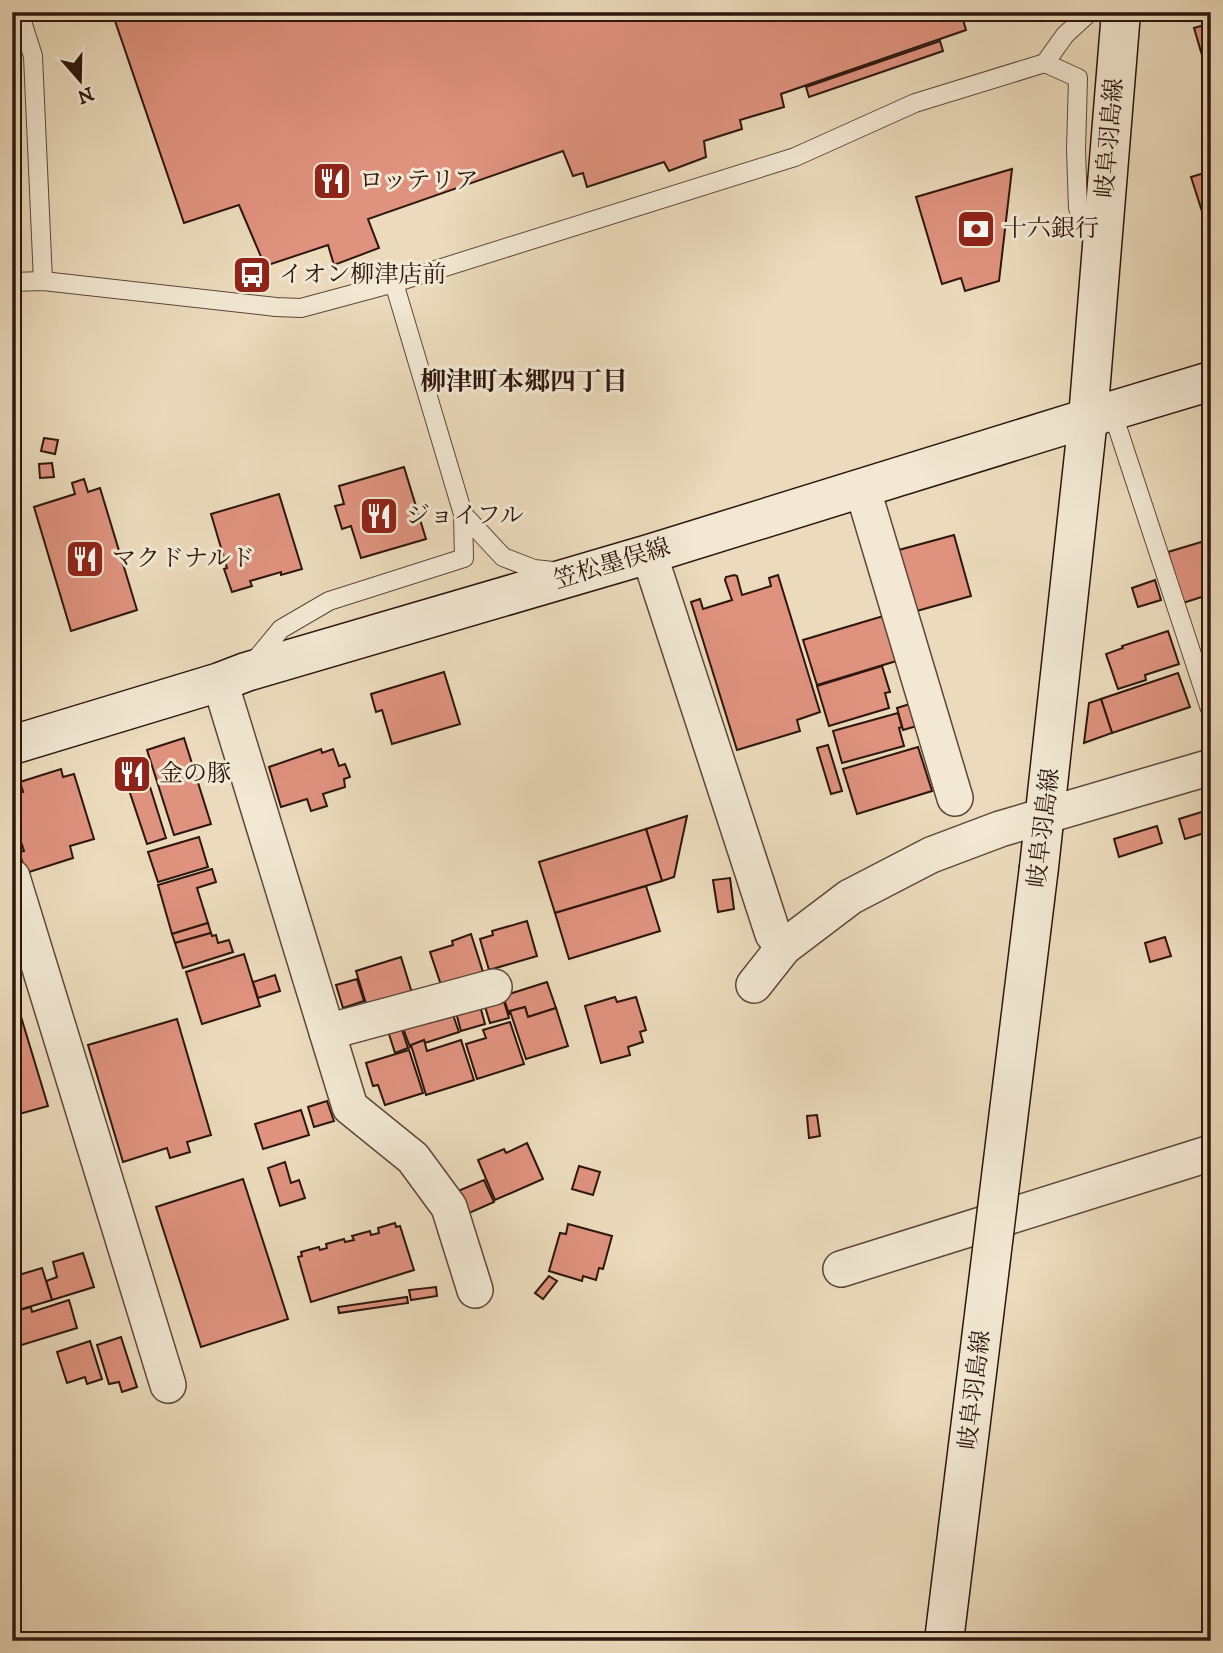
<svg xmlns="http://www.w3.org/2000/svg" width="1223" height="1653" viewBox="0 0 1223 1653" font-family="'IM FELL DW Pica','Noto Serif JP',serif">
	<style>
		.building { fill: #df927e; stroke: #2d160e; stroke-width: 2 }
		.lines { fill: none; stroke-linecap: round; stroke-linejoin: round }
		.service-casing { stroke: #5c473a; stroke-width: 20 }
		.minor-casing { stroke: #5c473a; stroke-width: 38 }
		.secondary-casing { stroke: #2d160e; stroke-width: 41 }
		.service { stroke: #f2e8d3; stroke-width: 18 }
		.minor { stroke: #f2e8d3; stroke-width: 35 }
		.secondary { stroke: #f2e8d3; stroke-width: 38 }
		.secondary-bridge-casing { stroke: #2d160e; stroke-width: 41; stroke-linecap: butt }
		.secondary-bridge { stroke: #f2e8d3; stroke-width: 38 }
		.labels { text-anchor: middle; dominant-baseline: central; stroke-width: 6; stroke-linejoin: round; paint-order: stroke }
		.street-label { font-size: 24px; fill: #2d160e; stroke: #f2e8d3 }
		.poi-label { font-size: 24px; fill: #2d160e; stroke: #f2e8d3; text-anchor: start }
		.neighbourhood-label { font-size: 26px; font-weight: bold; fill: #2d160e; stroke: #f2e8d3 }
	</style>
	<rect width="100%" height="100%" fill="#ebdbbc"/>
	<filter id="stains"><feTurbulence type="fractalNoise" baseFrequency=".00286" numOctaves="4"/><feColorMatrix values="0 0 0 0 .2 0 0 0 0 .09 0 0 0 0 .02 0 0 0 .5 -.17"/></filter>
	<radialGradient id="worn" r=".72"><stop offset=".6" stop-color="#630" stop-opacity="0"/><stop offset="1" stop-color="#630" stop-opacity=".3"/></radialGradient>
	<g class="building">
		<path d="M 112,12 L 961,12 L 966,30 L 781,94 L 784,107 L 740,120 L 742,129 L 704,141 L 706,157 L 669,171 L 664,162 L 587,187 L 583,173 L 573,176 L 563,151 L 368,219 L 379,248 L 334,265 L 328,245 L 265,266 L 239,205 L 184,223 Z"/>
		<path d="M 1211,23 L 1211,60 L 1204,62 L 1194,28 Z"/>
		<path d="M 940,41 L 943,51 L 809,97 L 806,87 Z"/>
		<path d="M 1012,169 L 999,281 L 965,291 L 961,278 L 942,284 L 916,197 Z"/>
		<path d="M 1211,171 L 1211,226 L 1207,227 L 1191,177 Z"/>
		<path d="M 44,438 L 58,440 L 55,454 L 41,451 Z"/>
		<path d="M 52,463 L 54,477 L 40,478 L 39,464 Z"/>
		<path d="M 404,467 L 426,539 L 361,558 L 351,526 L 342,529 L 335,506 L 344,504 L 339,486 Z"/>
		<path d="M 84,479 L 88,492 L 100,488 L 137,610 L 71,631 L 34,507 L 75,494 L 72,483 Z"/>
		<path d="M 279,494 L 302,569 L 281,575 L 281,572 L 250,581 L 252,586 L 232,592 L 224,569 L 227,568 L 211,514 Z"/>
		<path d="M 954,535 L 971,596 L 913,612 L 895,551 Z"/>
		<path d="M 1211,539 L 1211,594 L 1183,603 L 1168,552 Z"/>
		<path d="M 734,575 L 737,576 L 742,595 L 771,586 L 769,578 L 778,575 L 820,712 L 797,720 L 800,731 L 737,750 L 691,602 L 700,599 L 703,609 L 732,600 L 725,580 L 726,577 Z"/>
		<path d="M 1155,580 L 1161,600 L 1138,607 L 1132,588 Z"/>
		<path d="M 890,614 L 903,659 L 817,685 L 803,640 Z"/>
		<path d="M 1168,631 L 1179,664 L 1145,675 L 1146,680 L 1118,689 L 1106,654 L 1123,648 L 1122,646 Z"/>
		<path d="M 882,666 L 890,692 L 885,693 L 889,708 L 829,726 L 817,686 Z"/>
		<path d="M 444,672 L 460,724 L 392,744 L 382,710 L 376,712 L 371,694 Z"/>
		<path d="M 1178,673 L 1190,707 L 1112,733 L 1101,699 Z"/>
		<path d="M 1101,699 L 1112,733 L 1084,743 L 1089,703 Z"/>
		<path d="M 913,703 L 920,725 L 903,730 L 897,708 Z"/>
		<path d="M 898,713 L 902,727 L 899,728 L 904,746 L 842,763 L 833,731 Z"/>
		<path d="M 184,738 L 211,824 L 174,835 L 147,750 Z"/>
		<path d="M 828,745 L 842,791 L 831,794 L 817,748 Z"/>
		<path d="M 918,747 L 932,791 L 857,814 L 843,769 Z"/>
		<path d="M 321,749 L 322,753 L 333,749 L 339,766 L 345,764 L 350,777 L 344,779 L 345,787 L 323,794 L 327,806 L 311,811 L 307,799 L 281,807 L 269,767 Z"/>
		<path d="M 61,769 L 63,777 L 74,774 L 94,839 L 70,846 L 73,858 L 26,873 L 19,852 L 24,851 L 12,815 L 12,796 L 23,792 L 20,782 Z"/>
		<path d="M 139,783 L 141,789 L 150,787 L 166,838 L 147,844 L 128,787 Z"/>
		<path d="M 1211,809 L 1211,831 L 1185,839 L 1179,819 Z"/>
		<path d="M 687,816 L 674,877 L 662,881 L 646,829 Z"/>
		<path d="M 1157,826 L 1162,843 L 1119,857 L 1114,839 Z"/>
		<path d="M 646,829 L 662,881 L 555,913 L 539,862 Z"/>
		<path d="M 199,837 L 208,867 L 158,882 L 148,852 Z"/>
		<path d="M 212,869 L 216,882 L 197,888 L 208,923 L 172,934 L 158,885 Z"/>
		<path d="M 730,878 L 734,909 L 718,912 L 713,880 Z"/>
		<path d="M 646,886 L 660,931 L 569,959 L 555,913 Z"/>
		<path d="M 527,921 L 537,956 L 489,970 L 480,939 L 493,935 L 492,931 Z"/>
		<path d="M 208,923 L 211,933 L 175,943 L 172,934 Z"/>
		<path d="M 211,933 L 212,936 L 216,935 L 218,943 L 229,940 L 233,952 L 183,968 L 175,943 Z"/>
		<path d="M 471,934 L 483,972 L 441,985 L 430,952 L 453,945 L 452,941 Z"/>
		<path d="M 1165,937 L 1171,956 L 1150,962 L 1145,943 Z"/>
		<path d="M 244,954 L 260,1006 L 202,1024 L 186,972 Z"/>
		<path d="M 401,957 L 412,993 L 367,1007 L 356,971 Z"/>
		<path d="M 275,975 L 280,991 L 258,998 L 253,982 Z"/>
		<path d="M 357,979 L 364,1001 L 343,1008 L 336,985 Z"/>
		<path d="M 547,982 L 556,1008 L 528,1017 L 525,1007 L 510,1011 L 511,1014 L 509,1014 L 503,996 Z"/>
		<path d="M 12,987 L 48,1106 L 12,1116 Z"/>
		<path d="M 502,995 L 509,1018 L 490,1023 L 483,1000 Z"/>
		<path d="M 615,997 L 617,1002 L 636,997 L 646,1030 L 640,1032 L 643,1042 L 628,1047 L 630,1055 L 601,1063 L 585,1006 Z"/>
		<path d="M 479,1002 L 485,1024 L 461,1031 L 455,1009 Z"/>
		<path d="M 525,1007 L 528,1017 L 556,1008 L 568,1046 L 526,1059 L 510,1011 Z"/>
		<path d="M 452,1012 L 459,1032 L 425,1043 L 424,1040 L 411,1045 L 410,1047 L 403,1028 Z"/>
		<path d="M 177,1019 L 211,1135 L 187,1142 L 190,1152 L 170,1158 L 167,1148 L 123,1162 L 88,1045 Z"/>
		<path d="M 510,1022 L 524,1064 L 477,1079 L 466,1044 L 486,1038 L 483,1030 Z"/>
		<path d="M 401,1027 L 408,1048 L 395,1053 L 388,1031 Z"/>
		<path d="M 424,1040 L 427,1051 L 461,1040 L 474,1080 L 426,1095 L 411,1045 Z"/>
		<path d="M 409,1050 L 423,1093 L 385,1105 L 378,1085 L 373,1086 L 366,1063 Z"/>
		<path d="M 327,1101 L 334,1121 L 314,1127 L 308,1107 Z"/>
		<path d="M 301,1110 L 309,1135 L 263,1149 L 255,1124 Z"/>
		<path d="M 817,1115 L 820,1136 L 809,1138 L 807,1116 Z"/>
		<path d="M 527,1143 L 543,1179 L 495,1200 L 478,1160 L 504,1149 L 506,1153 Z"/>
		<path d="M 285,1162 L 291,1183 L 299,1180 L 305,1198 L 280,1206 L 268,1168 Z"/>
		<path d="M 579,1166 L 600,1172 L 593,1195 L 572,1189 Z"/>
		<path d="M 243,1179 L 288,1319 L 201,1347 L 156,1207 Z"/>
		<path d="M 484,1180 L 494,1202 L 467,1214 L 458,1191 Z"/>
		<path d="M 395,1223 L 396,1227 L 400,1226 L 414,1270 L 311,1302 L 298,1257 L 302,1256 L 301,1252 L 319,1247 L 320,1250 L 327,1248 L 326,1244 L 344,1239 L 345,1242 L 354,1240 L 352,1236 L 370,1231 L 371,1235 L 379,1233 L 378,1228 Z"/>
		<path d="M 568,1224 L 612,1236 L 603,1269 L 599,1268 L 596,1280 L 583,1276 L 582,1281 L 549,1271 L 560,1233 L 566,1234 Z"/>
		<path d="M 83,1253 L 94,1287 L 52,1300 L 46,1281 L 57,1277 L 53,1262 Z"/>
		<path d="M 42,1268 L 52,1300 L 12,1312 L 12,1277 Z"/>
		<path d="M 549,1276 L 557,1281 L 543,1299 L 535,1293 Z"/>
		<path d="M 436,1287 L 437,1296 L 411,1300 L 409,1290 Z"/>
		<path d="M 407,1297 L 408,1303 L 339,1313 L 338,1307 Z"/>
		<path d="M 69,1300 L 77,1328 L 12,1348 L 12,1312 L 31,1307 L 32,1312 Z"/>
		<path d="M 121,1337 L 137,1387 L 122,1392 L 119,1382 L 109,1384 L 97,1345 Z"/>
		<path d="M 90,1341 L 102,1379 L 87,1384 L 85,1377 L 67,1383 L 57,1352 Z"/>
	</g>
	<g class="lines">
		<g class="service-casing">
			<g id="service">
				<path d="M 19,12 L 33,56 L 43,281"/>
				<path d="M 1045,63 L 1078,78 L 1076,150 L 1078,208 L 1097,239"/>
				<path d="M 12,282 L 43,281 L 276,307 L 301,308 L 394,283"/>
				<path d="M 1112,411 L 1210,709"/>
				<path d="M 463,514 L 503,557 L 534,569 L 553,571"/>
				<path d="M 252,664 L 281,629 L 329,601 L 464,558 L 463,514 L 394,283 L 795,157 L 915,103 L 1045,63 L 1065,35 L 1090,12"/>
			</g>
		</g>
		<g class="minor-casing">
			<g id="minor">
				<path d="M 862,487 L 955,798"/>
				<path d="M 649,554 L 773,934 L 784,947"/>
				<path d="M 220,682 L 350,1107 L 413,1158 L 449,1207 L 475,1290"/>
				<path d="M 12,877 L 168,1385"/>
				<path d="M 754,985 L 784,947 L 850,897 L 931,855 L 1000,829 L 1211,767"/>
				<path d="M 327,1032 L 494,987"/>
				<path d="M 841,1269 L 1211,1153"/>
			</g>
		</g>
		<g class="secondary-casing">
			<g id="secondary">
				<path d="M 12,745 L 220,682 L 246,672 L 649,554 L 1088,418 L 1211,381"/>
				<path d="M 1039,867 L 1088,418 L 1121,12"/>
			</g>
		</g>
		<use href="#service" class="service"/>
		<use href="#minor" class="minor"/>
		<use href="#secondary" class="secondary"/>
		<g class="secondary-bridge-casing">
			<path id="secondary-bridge" d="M 944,1641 L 1039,867"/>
		</g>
		<use href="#secondary-bridge" class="secondary-bridge"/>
	</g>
	<defs>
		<g id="restaurant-square" transform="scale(2.0125)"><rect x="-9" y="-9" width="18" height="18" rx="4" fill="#8f2418" stroke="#f2e8d3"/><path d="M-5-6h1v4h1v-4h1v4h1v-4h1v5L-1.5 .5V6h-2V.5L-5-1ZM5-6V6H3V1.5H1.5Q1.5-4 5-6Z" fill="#fff"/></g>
		<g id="bank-square" transform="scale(2.0125)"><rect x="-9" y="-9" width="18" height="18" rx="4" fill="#8f2418" stroke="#f2e8d3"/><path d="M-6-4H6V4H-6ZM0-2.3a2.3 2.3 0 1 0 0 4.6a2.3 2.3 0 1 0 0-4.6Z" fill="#fff"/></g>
		<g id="bus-square" transform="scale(2.0125)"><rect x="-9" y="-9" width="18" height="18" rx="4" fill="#8f2418" stroke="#f2e8d3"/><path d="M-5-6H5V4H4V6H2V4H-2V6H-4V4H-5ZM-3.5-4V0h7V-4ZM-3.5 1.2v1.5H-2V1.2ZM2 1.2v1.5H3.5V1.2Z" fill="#fff"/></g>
	</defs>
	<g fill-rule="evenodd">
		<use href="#restaurant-square" x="332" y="181"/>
		<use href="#bank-square" x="976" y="229"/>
		<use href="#bus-square" x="252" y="275"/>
		<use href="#restaurant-square" x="379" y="516"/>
		<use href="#restaurant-square" x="85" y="559"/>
		<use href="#restaurant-square" x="132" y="774"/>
	</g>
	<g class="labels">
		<g class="street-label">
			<text transform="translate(1110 138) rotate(-85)">岐阜羽島線</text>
			<text transform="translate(612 564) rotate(-17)">笠松墨俣線</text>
			<text transform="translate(1044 828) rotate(-83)">岐阜羽島線</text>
			<text transform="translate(975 1390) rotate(-83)">岐阜羽島線</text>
		</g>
		<g class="poi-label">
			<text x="359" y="181">ロッテリア</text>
			<text x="1003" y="229">十六銀行</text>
			<text x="279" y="275">イオン柳津店前</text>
			<text x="406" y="516">ジョイフル</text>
			<text x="112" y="559">マクドナルド</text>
			<text x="159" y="774">金の豚</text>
		</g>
		<g class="neighbourhood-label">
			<text x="524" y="382">柳津町本郷四丁目</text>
		</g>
	</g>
	<rect width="1223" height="1653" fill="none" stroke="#ebdbbc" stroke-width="42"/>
	<rect x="14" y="14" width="1195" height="1625" fill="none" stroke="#2d160e" stroke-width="3.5"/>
	<rect x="21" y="21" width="1181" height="1611" fill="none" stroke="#2d160e" stroke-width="2"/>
	<g transform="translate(80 80) rotate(160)" stroke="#f2e8d3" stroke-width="5" paint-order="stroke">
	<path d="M0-5L12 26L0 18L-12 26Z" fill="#2d160e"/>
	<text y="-10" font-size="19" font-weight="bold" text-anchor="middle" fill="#2d160e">N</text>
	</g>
	<rect width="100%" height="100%" filter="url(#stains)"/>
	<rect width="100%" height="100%" fill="url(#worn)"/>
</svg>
